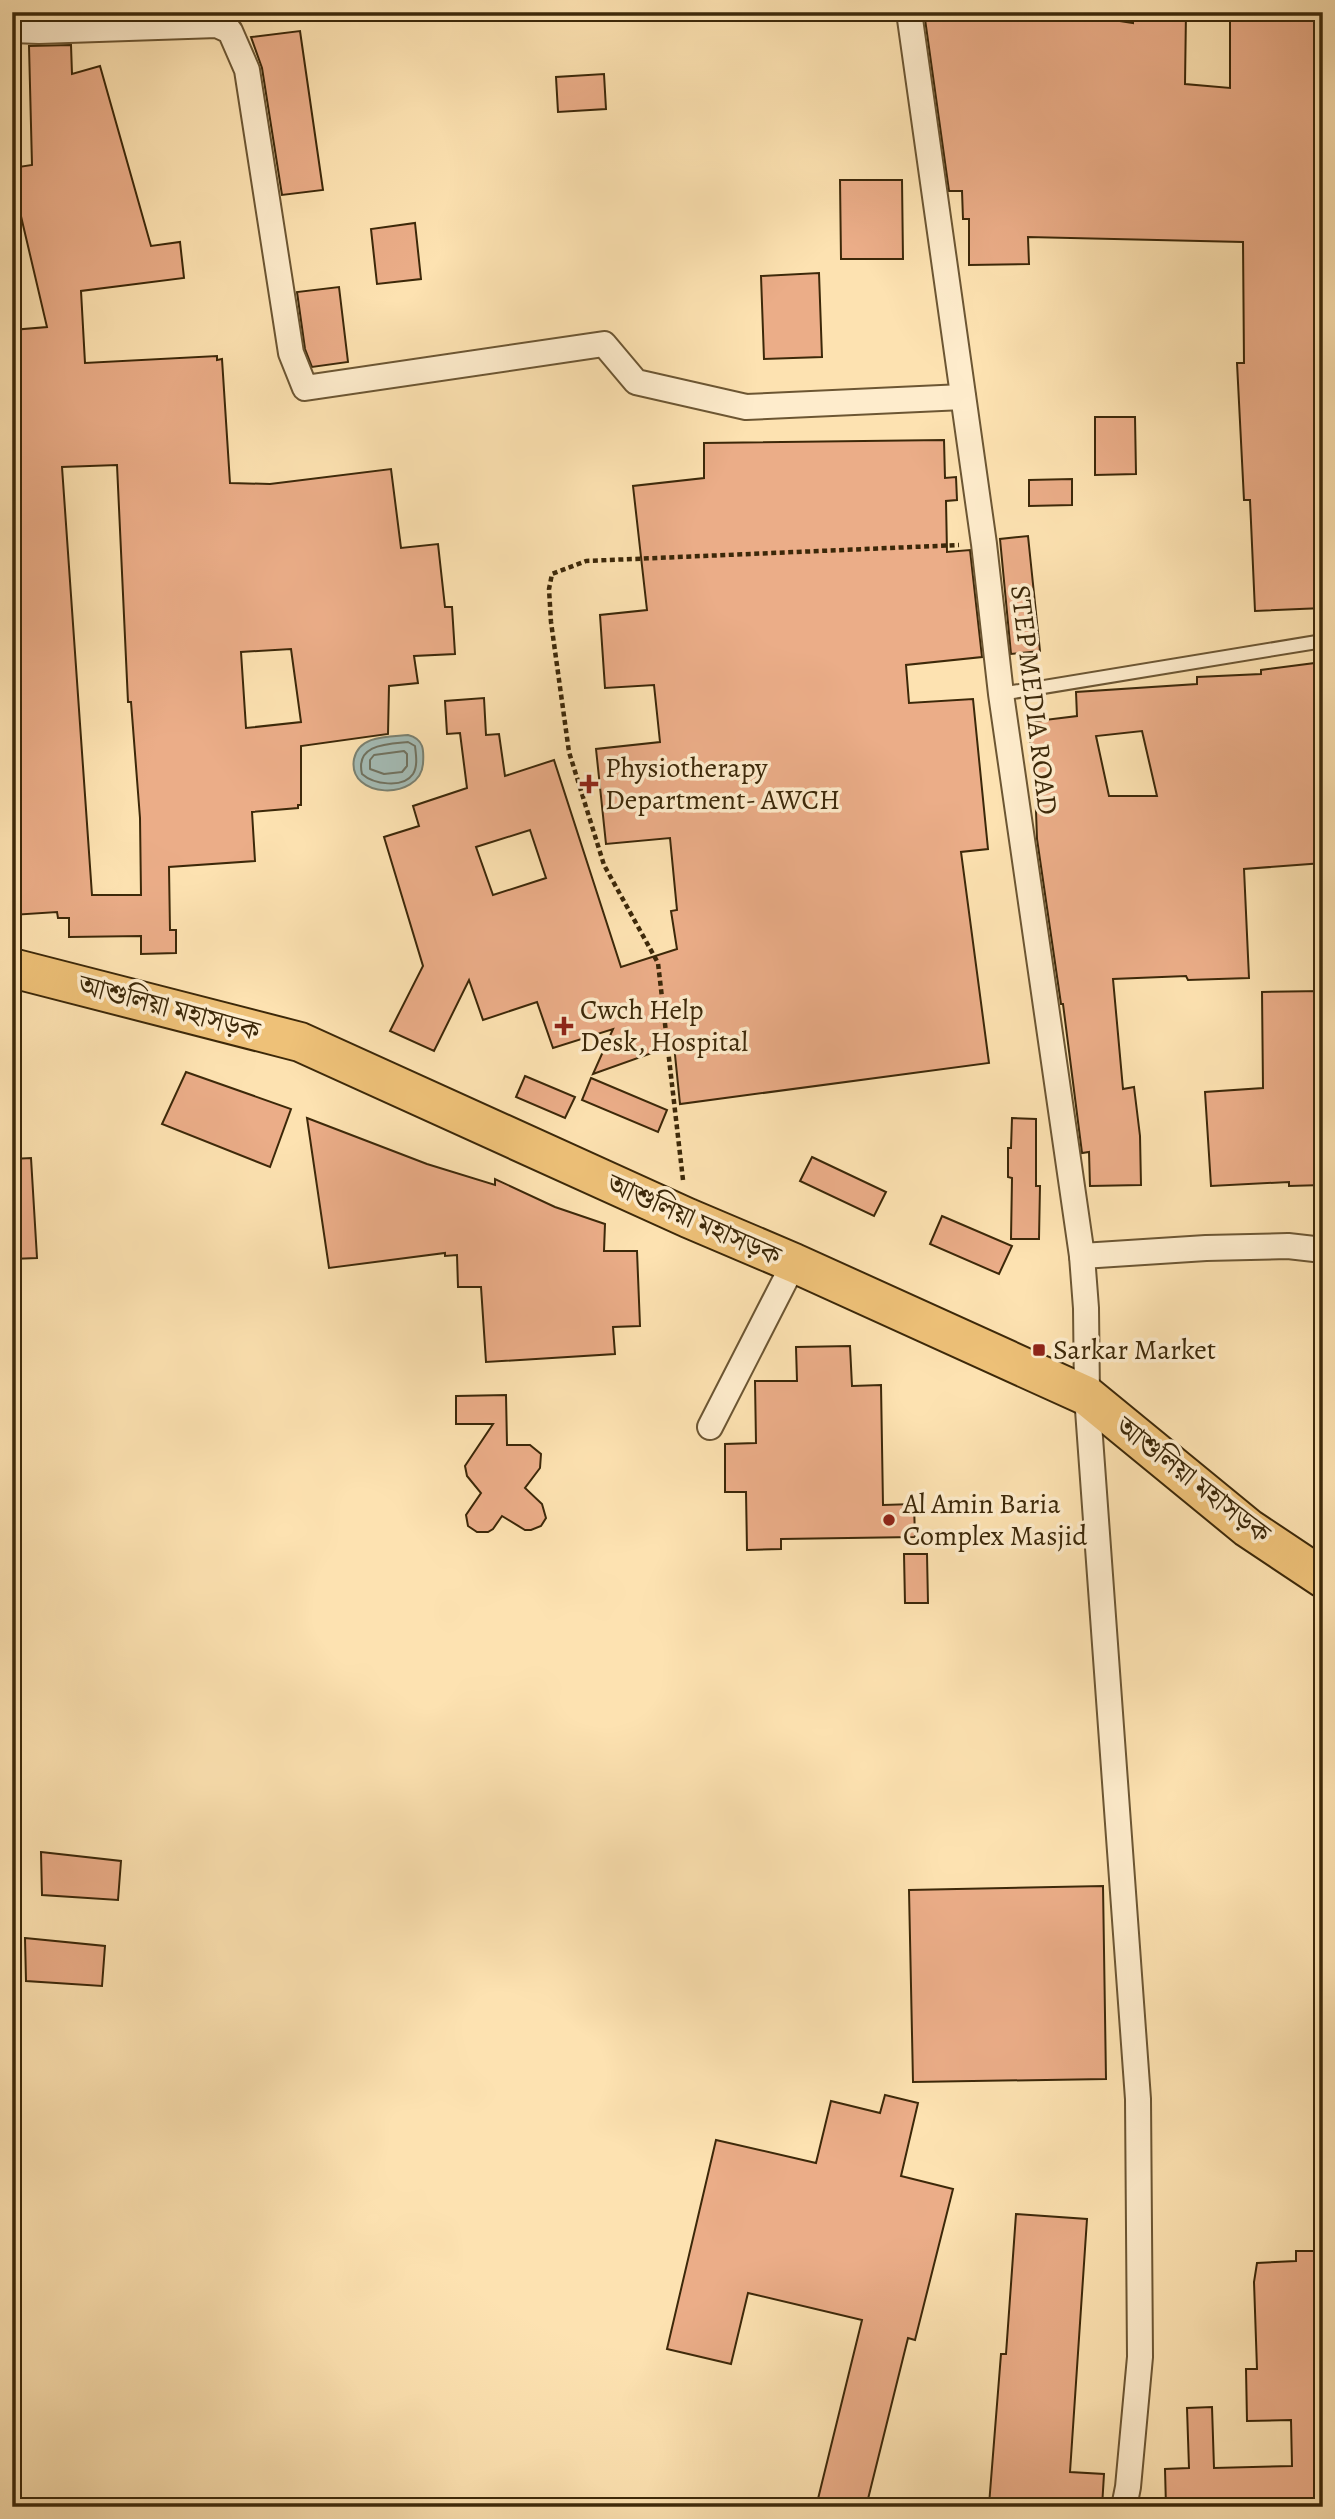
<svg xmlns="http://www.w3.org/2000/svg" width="1335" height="2519" viewBox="0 0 1335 2519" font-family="Alegreya,'Noto Serif Bengali',serif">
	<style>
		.water { fill: #a4bcb6; stroke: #7a8171; stroke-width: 2 }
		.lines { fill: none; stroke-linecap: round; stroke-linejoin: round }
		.shore { stroke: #707260; stroke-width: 2 }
		.building { fill: #ebad88; stroke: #3c2809; stroke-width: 2; fill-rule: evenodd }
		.lane-casing { stroke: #6c5633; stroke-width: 16 }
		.street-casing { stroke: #6c5633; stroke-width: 28 }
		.highway-casing { stroke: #3c2809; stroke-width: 42 }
		.path { stroke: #3c2809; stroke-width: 4.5; stroke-dasharray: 5 3.5; stroke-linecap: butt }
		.lane { stroke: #feeccc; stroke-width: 12 }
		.street { stroke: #feeccc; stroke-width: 24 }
		.highway { stroke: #eec178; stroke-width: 38 }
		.poi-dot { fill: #8f2418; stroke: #feeccc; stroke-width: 2.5 }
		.labels { text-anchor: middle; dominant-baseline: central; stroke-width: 7; stroke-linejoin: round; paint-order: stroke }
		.street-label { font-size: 28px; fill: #3c2809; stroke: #feeccc }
		.poi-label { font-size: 28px; fill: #3c2809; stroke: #feeccc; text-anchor: start }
	</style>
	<rect width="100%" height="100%" fill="#fde2b1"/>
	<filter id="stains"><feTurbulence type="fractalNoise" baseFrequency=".00286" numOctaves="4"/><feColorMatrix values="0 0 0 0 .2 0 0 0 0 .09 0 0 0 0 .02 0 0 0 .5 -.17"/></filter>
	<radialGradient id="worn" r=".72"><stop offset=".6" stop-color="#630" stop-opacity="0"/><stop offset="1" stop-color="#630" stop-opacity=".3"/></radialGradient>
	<path class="water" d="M 408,735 C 424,739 424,750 423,764 C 420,801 347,799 354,759 C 359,735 388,737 408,735 Z"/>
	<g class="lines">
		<g class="shore">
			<path d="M 408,742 L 415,746 C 416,755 418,766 413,774 C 403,789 373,784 362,774 C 355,744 387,744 408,742 Z"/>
			<path d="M 404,751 L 407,754 L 407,766 L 402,772 L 384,774 L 370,769 L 370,760 L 374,755 Z"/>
		</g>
	</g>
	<g class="building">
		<path d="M 924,12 L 1062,12 L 1133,23 L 1133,12 L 1186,12 L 1185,84 L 1230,88 L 1230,20 L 1257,20 L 1257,17 L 1323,17 L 1323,608 L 1255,611 L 1250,500 L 1244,500 L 1237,363 L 1244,363 L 1243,242 L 1028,237 L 1029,264 L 969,265 L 969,219 L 963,219 L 962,191 L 949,191 Z"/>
		<path d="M 300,31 L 323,190 L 282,195 L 262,68 L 251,37 Z"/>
		<path d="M 71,45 L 72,74 L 100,66 L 151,246 L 180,242 L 184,278 L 81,291 L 85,363 L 217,356 L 217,360 L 222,359 L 230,483 L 270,484 L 391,469 L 401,548 L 438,544 L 445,607 L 452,607 L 455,654 L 414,656 L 418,683 L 389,686 L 388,734 L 301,746 L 301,805 L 298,805 L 298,808 L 252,812 L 255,861 L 169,867 L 170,930 L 176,930 L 176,953 L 141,954 L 141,936 L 69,937 L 69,918 L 58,918 L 57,912 L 12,915 L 12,330 L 47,327 L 12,178 L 12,168 L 32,165 L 29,46 ZM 117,465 L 128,702 L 131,702 L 140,818 L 141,895 L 92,895 L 62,467 ZM 291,649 L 301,722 L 246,728 L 241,652 Z"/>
		<path d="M 604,74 L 606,109 L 558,112 L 556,77 Z"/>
		<path d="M 840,180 L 902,180 L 903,259 L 841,259 Z"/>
		<path d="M 415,223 L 421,279 L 377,284 L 371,229 Z"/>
		<path d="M 819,273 L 822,357 L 764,359 L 761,276 Z"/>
		<path d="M 339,287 L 348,362 L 312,367 L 305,349 L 297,292 Z"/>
		<path d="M 1095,417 L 1135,417 L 1136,474 L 1095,475 Z"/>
		<path d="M 944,440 L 945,478 L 956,477 L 957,500 L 946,501 L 947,552 L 970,550 L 982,657 L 906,665 L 909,703 L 973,699 L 988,849 L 961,852 L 989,1063 L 680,1104 L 674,1045 L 593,1074 L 613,1029 L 553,1048 L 537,1002 L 483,1020 L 469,980 L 434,1051 L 390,1031 L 423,966 L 384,837 L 419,826 L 413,806 L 467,788 L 460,733 L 447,734 L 445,701 L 484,698 L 486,735 L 499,734 L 505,776 L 554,760 L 621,967 L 677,949 L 671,911 L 677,910 L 670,838 L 606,844 L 596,749 L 660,742 L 654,685 L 605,688 L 600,615 L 647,610 L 633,486 L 704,478 L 704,443 ZM 530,830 L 546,878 L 493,895 L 476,847 Z"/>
		<path d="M 1072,479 L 1072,505 L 1029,506 L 1029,480 Z"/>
		<path d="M 1028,536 L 1040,651 L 1011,654 L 1000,539 Z"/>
		<path d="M 1323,662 L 1323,863 L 1244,869 L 1249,978 L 1188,980 L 1186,976 L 1113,979 L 1123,1089 L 1134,1087 L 1140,1136 L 1141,1185 L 1090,1186 L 1089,1152 L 1082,1153 L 1063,1004 L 1061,1004 L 1037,839 L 1035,783 L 1028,722 L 1077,716 L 1076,692 L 1197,684 L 1197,677 L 1261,674 L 1261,670 ZM 1142,731 L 1157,796 L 1109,796 L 1096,736 Z"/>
		<path d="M 1323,991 L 1323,1185 L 1289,1186 L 1289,1182 L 1211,1186 L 1205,1092 L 1263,1088 L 1262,992 Z"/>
		<path d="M 186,1072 L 291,1109 L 270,1167 L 162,1124 Z"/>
		<path d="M 525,1076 L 575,1097 L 565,1118 L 516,1097 Z"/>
		<path d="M 591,1078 L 667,1110 L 658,1132 L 582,1100 Z"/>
		<path d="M 307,1118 L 427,1164 L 495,1185 L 495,1179 L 555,1207 L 605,1224 L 604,1251 L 637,1251 L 640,1326 L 613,1327 L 615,1354 L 486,1362 L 481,1287 L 458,1287 L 457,1255 L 445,1256 L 445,1253 L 329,1268 Z"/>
		<path d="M 1012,1118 L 1036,1119 L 1036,1186 L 1040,1186 L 1039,1239 L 1011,1239 L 1012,1178 L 1008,1177 L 1008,1148 L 1011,1148 Z"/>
		<path d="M 812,1157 L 886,1192 L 874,1216 L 800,1181 Z"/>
		<path d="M 31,1158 L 37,1258 L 12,1259 L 12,1159 Z"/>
		<path d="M 942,1216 L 1012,1246 L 999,1274 L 930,1244 Z"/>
		<path d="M 850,1346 L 852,1386 L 881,1385 L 883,1505 L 914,1504 L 915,1537 L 781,1539 L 781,1549 L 747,1550 L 746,1492 L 725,1492 L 725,1444 L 756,1443 L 755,1381 L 797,1381 L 796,1347 Z"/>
		<path d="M 506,1395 L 507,1445 L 530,1445 L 541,1454 L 540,1468 L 525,1488 L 542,1504 L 546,1518 L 541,1526 L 531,1530 L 525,1530 L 502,1516 L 493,1529 L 488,1532 L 477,1532 L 468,1526 L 466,1515 L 481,1493 L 467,1476 L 465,1466 L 493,1424 L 456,1424 L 456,1396 Z"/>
		<path d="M 904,1554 L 927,1554 L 928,1603 L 905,1603 Z"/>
		<path d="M 41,1852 L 121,1861 L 118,1900 L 42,1895 Z"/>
		<path d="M 1103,1886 L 1106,2079 L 913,2082 L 909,1890 Z"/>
		<path d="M 25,1938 L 105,1946 L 102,1986 L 26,1981 Z"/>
		<path d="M 885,2095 L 918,2103 L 901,2176 L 953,2189 L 915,2340 L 908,2338 L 866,2507 L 816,2507 L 862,2320 L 748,2293 L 731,2364 L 667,2349 L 716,2140 L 816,2163 L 831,2101 L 880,2113 Z"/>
		<path d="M 1016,2214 L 1087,2219 L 1070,2472 L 1104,2474 L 1102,2507 L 989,2505 L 1001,2354 L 1006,2354 Z"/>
		<path d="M 1296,2251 L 1323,2251 L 1323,2507 L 1166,2507 L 1165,2469 L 1189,2468 L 1187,2408 L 1212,2407 L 1214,2468 L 1292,2466 L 1291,2420 L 1247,2421 L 1246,2369 L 1257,2369 L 1254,2282 L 1257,2263 L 1296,2261 Z"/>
	</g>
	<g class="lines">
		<g class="lane-casing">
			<path id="lane" d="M 1001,694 L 1323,641"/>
		</g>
		<g class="street-casing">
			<g id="street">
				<path d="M 909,12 L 984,544 L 1001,694 L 1082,1256 L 1086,1308 L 1087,1396 L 1138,2099 L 1140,2357 L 1128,2487 L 1124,2507"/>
				<path d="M 12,30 L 39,31 L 217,25 L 230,31 L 247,70 L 291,353 L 305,388 L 604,344 L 636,382 L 746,407 L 963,397"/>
				<path d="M 1082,1256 L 1206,1248 L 1288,1246 L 1323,1250"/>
				<path d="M 710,1427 L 794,1263"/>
			</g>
		</g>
		<g class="highway-casing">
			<path id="highway" d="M 12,968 L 300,1042 L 688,1218 L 794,1263 L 1087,1396 L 1248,1528 L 1323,1578"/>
		</g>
		<path class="path" d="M 683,1180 L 658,963 L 604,865 L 569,752 L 551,622 L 549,589 L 552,574 L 586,561 L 959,545"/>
		<use href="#lane" class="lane"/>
		<use href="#street" class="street"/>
		<use href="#highway" class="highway"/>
	</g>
	<g class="poi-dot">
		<path d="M585.5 773.5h7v7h7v7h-7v7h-7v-7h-7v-7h7z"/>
		<path d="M560.5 1015.5h7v7h7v7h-7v7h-7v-7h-7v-7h7z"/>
		<rect x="1032" y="1343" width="14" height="14" rx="3.5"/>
		<circle cx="889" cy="1520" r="7"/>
	</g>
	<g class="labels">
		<g class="street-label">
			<text transform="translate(1034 700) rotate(83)">STEP MEDIA ROAD</text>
			<text transform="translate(169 1008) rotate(15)">আশুলিয়া মহাসড়ক</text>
			<text transform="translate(694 1220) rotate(24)">আশুলিয়া মহাসড়ক</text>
			<text transform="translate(1193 1480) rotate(38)">আশুলিয়া মহাসড়ক</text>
		</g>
		<g class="poi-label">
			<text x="605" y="768">Physiotherapy<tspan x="605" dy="32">Department- AWCH</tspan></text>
			<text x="580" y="1010">Cwch Help<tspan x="580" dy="32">Desk, Hospital</tspan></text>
			<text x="1053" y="1350">Sarkar Market</text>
			<text x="903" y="1504">Al Amin Baria<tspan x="903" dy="32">Complex Masjid</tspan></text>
		</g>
	</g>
	<rect width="1335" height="2519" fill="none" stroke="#fde2b1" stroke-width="42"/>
	<rect x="14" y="14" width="1307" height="2491" fill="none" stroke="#3c2809" stroke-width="3.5"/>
	<rect x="21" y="21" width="1293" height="2477" fill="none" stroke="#3c2809" stroke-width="2"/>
	<rect width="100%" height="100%" filter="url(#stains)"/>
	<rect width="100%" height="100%" fill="url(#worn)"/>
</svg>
